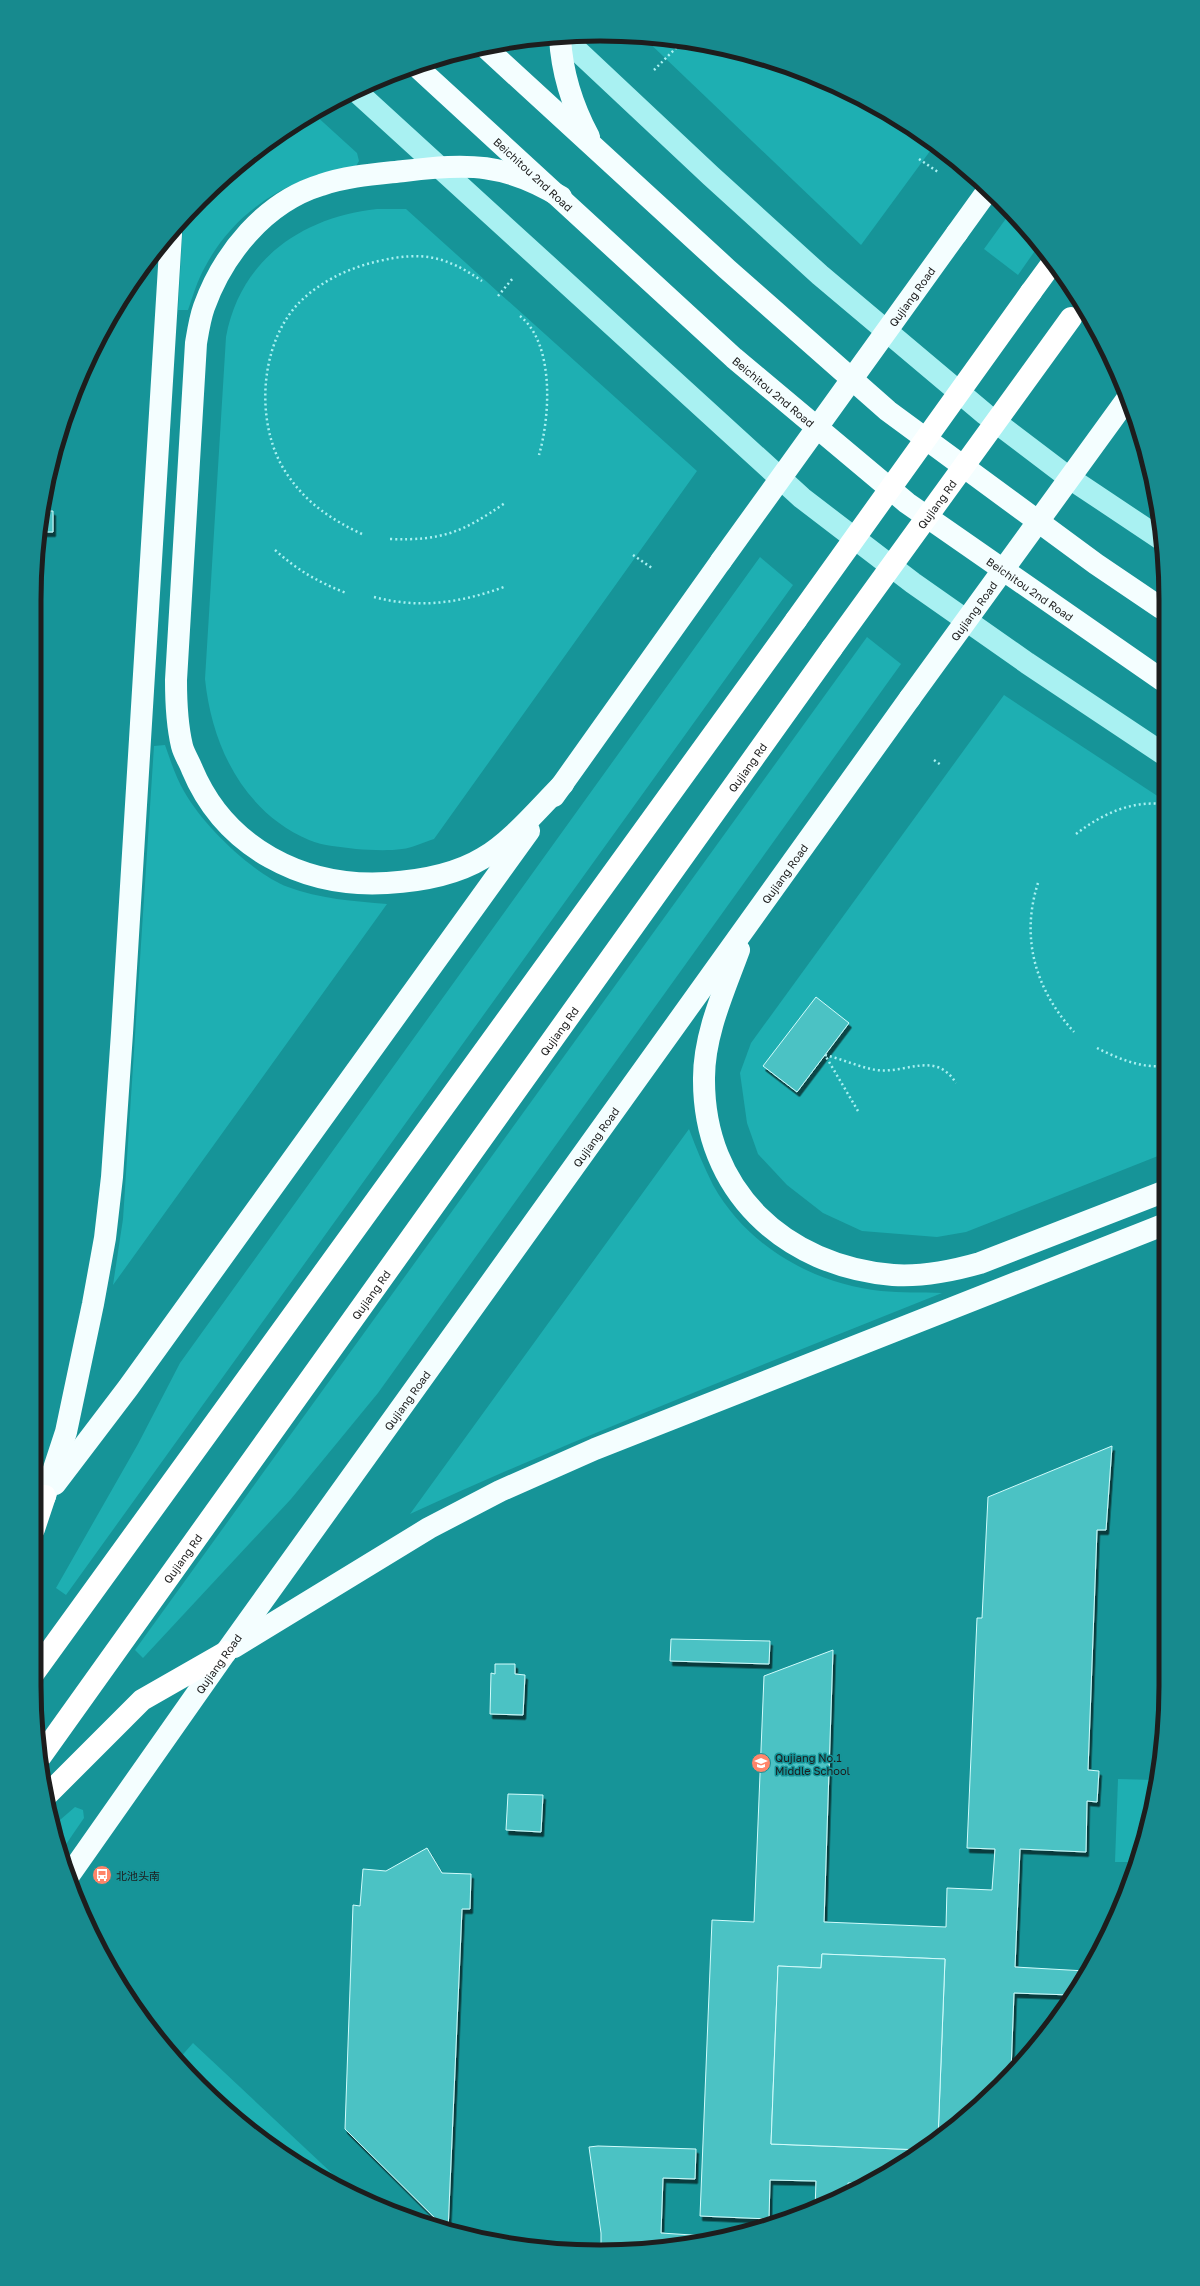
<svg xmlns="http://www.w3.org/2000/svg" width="1200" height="2286" viewBox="0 0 1200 2286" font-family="'Golos Text','Noto Sans SC',sans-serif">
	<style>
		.green { fill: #1eafb2 }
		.building { fill: #4bc2c4; stroke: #d1fcfc; filter: url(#shadow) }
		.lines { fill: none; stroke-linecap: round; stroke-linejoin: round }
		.path { stroke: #a9f1f2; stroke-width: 2.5; stroke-dasharray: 2 3; stroke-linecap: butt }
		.minor { stroke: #a9f1f2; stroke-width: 22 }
		.major { stroke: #f4feff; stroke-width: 22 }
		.highway { stroke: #fff; stroke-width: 22 }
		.major-bridge { stroke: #f4feff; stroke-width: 22 }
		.highway-bridge { stroke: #fff; stroke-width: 22 }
		.labels { text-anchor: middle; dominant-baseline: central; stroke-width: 3; stroke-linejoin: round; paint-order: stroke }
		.street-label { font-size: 11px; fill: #1d1d1d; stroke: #169498 }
		.poi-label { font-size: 11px; fill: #1d1d1d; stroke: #169498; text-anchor: start }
		.rim { fill: none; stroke: #1d1d1d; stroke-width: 5 }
	</style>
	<defs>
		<filter id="shadow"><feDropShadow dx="2.5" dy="4.5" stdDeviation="0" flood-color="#0009"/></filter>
	</defs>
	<rect width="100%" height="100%" fill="#169498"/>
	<g class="green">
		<path d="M 642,36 L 747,53 L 851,92 L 933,147 L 861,245 Z"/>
		<path d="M 313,113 L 357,153 L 359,161 L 356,166 C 293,175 235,209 205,267 C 197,281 193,296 188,310 L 178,310 L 183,222 L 227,174 Z"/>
		<path d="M 377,209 L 406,209 L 697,471 L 434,839 C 424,842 412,848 402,849 C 388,851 370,850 356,849 C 341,847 323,846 309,840 C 244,812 212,747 205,679 L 226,337 C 240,260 302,217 377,209 Z"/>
		<path d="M 1010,213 L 1039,245 L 1018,275 L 984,249 Z"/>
		<path d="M 760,557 L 793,585 L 66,1595 L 56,1588 L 138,1444 L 180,1363 Z"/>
		<path d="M 867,637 L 901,664 L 378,1393 L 291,1499 L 143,1658 L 135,1650 Z"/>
		<path d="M 1004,695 L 1162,799 L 1163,1154 L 966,1232 L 937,1237 L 862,1231 L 823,1213 L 787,1185 L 758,1154 L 747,1123 L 740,1073 L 751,1043 Z"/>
		<path d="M 165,745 C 171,762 176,778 185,793 C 204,826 252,873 288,887 C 319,899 354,901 387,904 L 113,1285 L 123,1219 L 154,746 Z"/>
		<path d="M 689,1129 C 696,1148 704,1167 713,1185 C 748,1247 812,1283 881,1291 C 901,1293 922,1292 942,1293 C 763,1365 584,1434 410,1514 Z"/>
		<path d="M 1164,1495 L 1164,1589 L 1157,1536 Z"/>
		<path d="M 1118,1779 L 1155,1780 L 1147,1833 L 1135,1862 L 1115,1862 Z"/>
		<path d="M 75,1807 L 83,1810 L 84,1818 L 60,1853 L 53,1826 Z"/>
		<path d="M 193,2043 L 352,2192 L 286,2157 L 227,2111 L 178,2060 Z"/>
	</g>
	<g class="building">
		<path d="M 44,511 L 53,511 L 53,532 L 40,532 Z"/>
		<path d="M 816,997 L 849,1023 L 797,1092 L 763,1066 Z"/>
		<path d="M 1112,1446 L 1106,1530 L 1097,1530 L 1088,1770 L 1099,1771 L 1097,1802 L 1087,1801 L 1086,1852 L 1020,1849 L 1015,1967 L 1086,1971 L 1071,1995 L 1014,1993 L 1011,2071 L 973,2111 L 938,2139 L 945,1959 L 822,1954 L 821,1968 L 778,1966 L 771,2144 L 923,2150 L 864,2183 L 848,2183 L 848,2192 L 815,2209 L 816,2181 L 770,2180 L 769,2219 L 700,2216 L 712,1920 L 754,1922 L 764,1676 L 833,1650 L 824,1922 L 946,1927 L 947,1888 L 992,1890 L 995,1849 L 967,1848 L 977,1618 L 982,1618 L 988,1497 Z"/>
		<path d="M 671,1639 L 770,1641 L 769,1664 L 670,1661 Z"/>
		<path d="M 495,1664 L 515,1664 L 515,1674 L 525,1675 L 523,1715 L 490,1714 L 491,1673 L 495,1674 Z"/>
		<path d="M 508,1794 L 543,1795 L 541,1832 L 506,1830 Z"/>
		<path d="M 427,1848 L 442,1873 L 471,1874 L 470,1909 L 462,1909 L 448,2231 L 345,2129 L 353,1905 L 360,1906 L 363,1869 L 386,1871 Z"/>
		<path d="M 822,1954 L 945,1959 L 938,2139 L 923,2150 L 771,2144 L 778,1966 L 821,1968 Z"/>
		<path d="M 598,2146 L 696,2149 L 695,2179 L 663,2178 L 661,2233 L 723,2237 L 637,2251 L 601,2251 L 601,2233 L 589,2147 Z"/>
	</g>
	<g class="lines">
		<g class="path">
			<path d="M 654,70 L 679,45"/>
			<path d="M 919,159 L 938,172"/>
			<path d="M 498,296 L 513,278"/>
			<path d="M 520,316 C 555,344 550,417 539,455"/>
			<path d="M 362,534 C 332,520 308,504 289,477 C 253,428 258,339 304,298 C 325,279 352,267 379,261 C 422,251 446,256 482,281"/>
			<path d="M 390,539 C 442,541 463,532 505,503"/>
			<path d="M 275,550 C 297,570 318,582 346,593"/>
			<path d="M 633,555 L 652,568"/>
			<path d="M 374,597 C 419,609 460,603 504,587"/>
			<path d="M 934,760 L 941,765"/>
			<path d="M 1076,834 C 1102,814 1130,801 1162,804"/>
			<path d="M 1038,883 C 1020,939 1036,990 1074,1032"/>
			<path d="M 1097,1048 C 1117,1058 1140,1068 1163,1066"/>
			<path d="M 858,1111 L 825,1055 C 842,1059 859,1067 876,1070 C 907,1074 935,1050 956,1083"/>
		</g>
		<g class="minor">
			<path d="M 564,38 L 711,176 L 820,275 L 985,414 L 1068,477 L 1161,539"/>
			<path d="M 357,92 L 802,498 L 913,583 L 1027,663 L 1162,753"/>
		</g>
		<g class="major">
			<path d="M 560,38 C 562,74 572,105 589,137"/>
			<path d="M 486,48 L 727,269 L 888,411 L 1096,564 L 1161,608"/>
			<path id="s1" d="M 415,65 L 734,358 L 907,503 L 1162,680"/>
			<path d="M 561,197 C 505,163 469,163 404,171 C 377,174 347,176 321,185 C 265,202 223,254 204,307 C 200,318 198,331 196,343 L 176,680 C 176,702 177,725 182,746 C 184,754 189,761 192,769 C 225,848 303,888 387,883 C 420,881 455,875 483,858 C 512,841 539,808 563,784"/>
			<path d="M 957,233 L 988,190"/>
			<path d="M 554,796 L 721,561"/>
			<path d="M 739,950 C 724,991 704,1034 704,1078 C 703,1191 785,1266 893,1275 C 922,1277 952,1271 980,1263 L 1163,1192"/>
			<path d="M 55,1484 L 128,1388 L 529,831"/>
			<path d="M 45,1496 L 66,1432 L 93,1304 L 105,1238 L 112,1177 L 122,1033 L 171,234"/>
			<path d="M 234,1647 L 429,1528 L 500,1491 L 595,1449 L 1163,1225"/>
			<path id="s2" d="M 68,1877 L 226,1652 L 910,698"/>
		</g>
		<g class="highway">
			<path d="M 1031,292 L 1053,262"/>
			<path d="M 34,1529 L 45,1496"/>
			<path d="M 34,1673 L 796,620"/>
			<path id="s3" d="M 41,1756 L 832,648"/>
			<path d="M 45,1797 L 142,1700 L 226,1652"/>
		</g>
		<g class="major-bridge">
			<path id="s4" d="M 721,561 L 957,233"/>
			<path id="s5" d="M 910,698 L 1127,399"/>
		</g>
		<g class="highway-bridge">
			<path d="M 796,620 L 1031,292"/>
			<path id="s6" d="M 832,648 L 1071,318"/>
		</g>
	</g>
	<defs>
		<g id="school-disc" transform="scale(1)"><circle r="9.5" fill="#ff856a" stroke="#169498"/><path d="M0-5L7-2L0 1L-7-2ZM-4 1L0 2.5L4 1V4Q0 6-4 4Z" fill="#fff"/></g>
		<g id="bus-disc" transform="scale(1)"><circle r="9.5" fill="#ff856a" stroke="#169498"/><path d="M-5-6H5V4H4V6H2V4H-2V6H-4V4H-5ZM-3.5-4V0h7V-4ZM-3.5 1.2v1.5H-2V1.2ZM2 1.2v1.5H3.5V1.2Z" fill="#fff"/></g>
	</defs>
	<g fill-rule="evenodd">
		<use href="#school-disc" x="761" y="1763"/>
		<use href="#bus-disc" x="102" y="1875"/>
	</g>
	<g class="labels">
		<g class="street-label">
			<text stroke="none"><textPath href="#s1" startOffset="161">Beichitou 2nd Road</textPath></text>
			<text stroke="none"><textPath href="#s4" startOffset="326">Qujiang Road</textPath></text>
			<text stroke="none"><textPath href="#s1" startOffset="485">Beichitou 2nd Road</textPath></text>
			<text stroke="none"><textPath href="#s6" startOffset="178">Qujiang Rd</textPath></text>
			<text stroke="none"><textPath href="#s1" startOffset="809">Beichitou 2nd Road</textPath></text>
			<text stroke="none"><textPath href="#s5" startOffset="108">Qujiang Road</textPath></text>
			<text stroke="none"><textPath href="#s3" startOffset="1215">Qujiang Rd</textPath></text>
			<text stroke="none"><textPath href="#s2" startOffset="1233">Qujiang Road</textPath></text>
			<text stroke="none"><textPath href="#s3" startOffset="891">Qujiang Rd</textPath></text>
			<text stroke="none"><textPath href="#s2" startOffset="909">Qujiang Road</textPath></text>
			<text stroke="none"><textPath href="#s3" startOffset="567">Qujiang Rd</textPath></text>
			<text stroke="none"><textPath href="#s2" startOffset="585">Qujiang Road</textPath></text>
			<text stroke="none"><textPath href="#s3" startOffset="243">Qujiang Rd</textPath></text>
			<text stroke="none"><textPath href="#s2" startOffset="261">Qujiang Road</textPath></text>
		</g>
		<g class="poi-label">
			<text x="775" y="1757">Qujiang No.1<tspan x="775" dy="13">Middle School</tspan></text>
			<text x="116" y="1875">北池头南</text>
		</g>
	</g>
	<path d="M0 0H1200V2286H0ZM600 41H600A559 559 0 0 1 1159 600V1686A559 559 0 0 1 600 2245H600A559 559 0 0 1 41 1686V600A559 559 0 0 1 600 41Z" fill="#178a8e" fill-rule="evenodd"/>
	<path class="rim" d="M600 41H600A559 559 0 0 1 1159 600V1686A559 559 0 0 1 600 2245H600A559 559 0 0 1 41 1686V600A559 559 0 0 1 600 41Z"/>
</svg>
